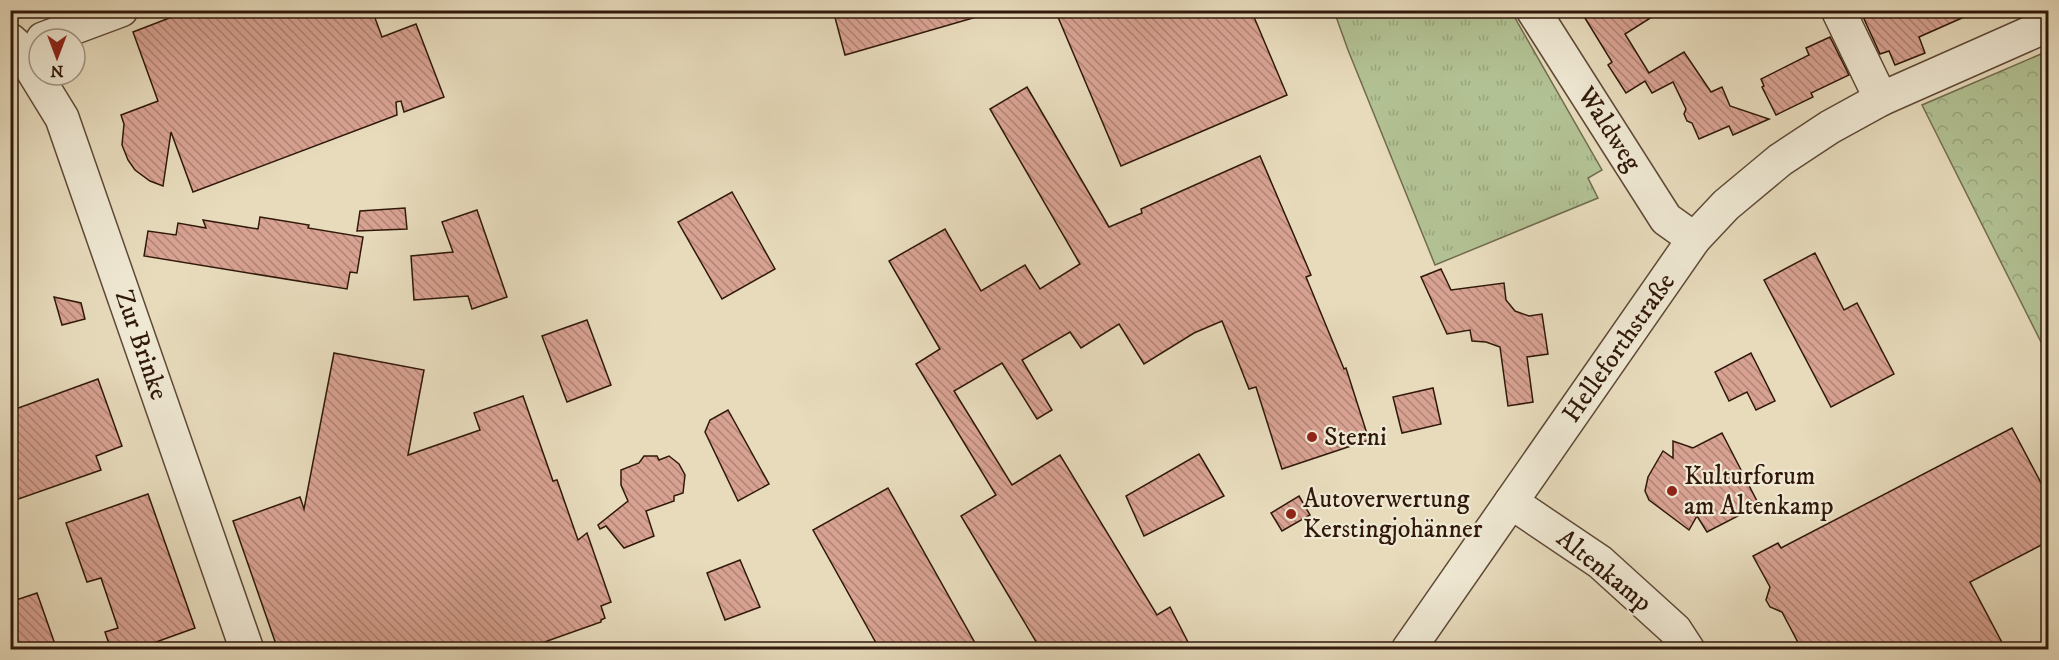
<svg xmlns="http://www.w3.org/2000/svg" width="2059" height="660" viewBox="0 0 2059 660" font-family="'IM FELL DW Pica',serif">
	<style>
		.grass { fill: url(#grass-tufts); stroke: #716c4e; stroke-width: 1.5 }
		.forest { fill: url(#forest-crowns); stroke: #716c4e; stroke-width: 1.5 }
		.building { fill: url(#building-back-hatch); stroke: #30180a; stroke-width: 1.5 }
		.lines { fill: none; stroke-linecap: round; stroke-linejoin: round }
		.minor-casing { stroke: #5e4936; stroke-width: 36 }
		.minor { stroke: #efe8d3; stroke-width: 33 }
		.poi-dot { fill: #8f2418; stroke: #efe8d3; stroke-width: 2 }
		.labels { text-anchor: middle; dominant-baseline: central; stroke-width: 4.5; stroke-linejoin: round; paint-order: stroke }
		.street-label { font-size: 26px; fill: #30180a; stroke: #efe8d3 }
		.poi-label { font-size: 26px; fill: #30180a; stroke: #efe8d3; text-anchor: start }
	</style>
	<defs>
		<pattern id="grass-tufts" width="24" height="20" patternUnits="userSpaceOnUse" patternTransform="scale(1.5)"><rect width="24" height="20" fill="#b2c193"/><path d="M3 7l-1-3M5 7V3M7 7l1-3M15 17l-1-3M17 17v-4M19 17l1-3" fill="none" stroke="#99a57d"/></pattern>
		<pattern id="forest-crowns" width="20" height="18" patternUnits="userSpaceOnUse" patternTransform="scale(1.5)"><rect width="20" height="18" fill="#b2c193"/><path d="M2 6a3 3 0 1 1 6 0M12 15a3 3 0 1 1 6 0" fill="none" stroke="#99a57d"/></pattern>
		<pattern id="building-back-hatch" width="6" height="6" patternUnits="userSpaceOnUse" patternTransform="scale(1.5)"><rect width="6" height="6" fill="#d8a292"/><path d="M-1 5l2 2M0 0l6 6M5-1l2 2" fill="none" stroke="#b08375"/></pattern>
	</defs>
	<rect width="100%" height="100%" fill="#e7dbbc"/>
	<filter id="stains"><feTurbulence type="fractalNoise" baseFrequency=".00333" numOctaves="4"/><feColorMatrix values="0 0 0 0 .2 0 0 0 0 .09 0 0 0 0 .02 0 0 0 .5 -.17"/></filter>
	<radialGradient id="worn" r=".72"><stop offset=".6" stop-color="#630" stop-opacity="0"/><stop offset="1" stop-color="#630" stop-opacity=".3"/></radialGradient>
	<path class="grass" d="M 1334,11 L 1511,11 L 1602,170 L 1588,178 L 1598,198 L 1435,265 L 1348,50 Z"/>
	<path class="forest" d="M 2048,51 L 2048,356 L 1922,105 Z"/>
	<g class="building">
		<path d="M 190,10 L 372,10 L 382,37 L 416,24 L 444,97 L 404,112 L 401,101 L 396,102 L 397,115 L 193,192 L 171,132 L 163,186 L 150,181 L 135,170 L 128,160 L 122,145 L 124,124 L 121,115 L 158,101 L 133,32 Z"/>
		<path d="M 833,10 L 979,10 L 980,16 L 845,55 Z"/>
		<path d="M 1055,10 L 1251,10 L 1287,95 L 1121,166 Z"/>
		<path d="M 1580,10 L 1663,10 L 1625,34 L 1649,73 L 1684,52 L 1711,92 L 1722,87 L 1730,106 L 1769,119 L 1733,135 L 1729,126 L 1699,139 L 1692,123 L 1687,121 L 1684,114 L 1686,109 L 1673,82 L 1652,93 L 1645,81 L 1626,93 L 1608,65 L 1612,62 Z"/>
		<path d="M 1860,10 L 1980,10 L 1919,37 L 1925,53 L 1895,65 L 1889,51 L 1880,54 Z"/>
		<path d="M 1830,37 L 1849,75 L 1811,93 L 1813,97 L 1776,115 L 1762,87 L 1764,86 L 1761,79 L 1809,55 L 1806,48 Z"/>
		<path d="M 1027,87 L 1109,227 L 1142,213 L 1141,209 L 1260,156 L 1311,275 L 1306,277 L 1344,369 L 1346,368 L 1369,440 L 1282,469 L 1256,387 L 1249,389 L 1222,321 L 1194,333 L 1144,364 L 1119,324 L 1081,348 L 1070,332 L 1022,360 L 1052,410 L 1037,419 L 1002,363 L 954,391 L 1012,485 L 1060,455 L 1157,615 L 1170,607 L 1192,650 L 1041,650 L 961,516 L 996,495 L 916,364 L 940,349 L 889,261 L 945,229 L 981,291 L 1025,265 L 1040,289 L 1080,264 L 990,109 Z"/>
		<path d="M 732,192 L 775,269 L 722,299 L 678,222 Z"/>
		<path d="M 405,208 L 407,229 L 357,231 L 360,211 Z"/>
		<path d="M 477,210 L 507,297 L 472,309 L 468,296 L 414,300 L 411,256 L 453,252 L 442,222 Z"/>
		<path d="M 260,217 L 309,225 L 308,228 L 363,237 L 357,273 L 350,272 L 347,289 L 144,256 L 148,231 L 176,235 L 178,223 L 206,228 L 203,220 L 258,229 Z"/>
		<path d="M 1815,253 L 1844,310 L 1857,303 L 1894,374 L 1831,407 L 1764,280 Z"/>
		<path d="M 1441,269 L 1451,290 L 1504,283 L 1506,300 L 1515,311 L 1529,316 L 1542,314 L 1548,354 L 1527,357 L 1533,402 L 1508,406 L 1500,347 L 1486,342 L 1472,341 L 1470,330 L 1447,334 L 1421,277 Z"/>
		<path d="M 54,297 L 81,303 L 85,319 L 62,325 Z"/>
		<path d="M 587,320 L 611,385 L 567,402 L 542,336 Z"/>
		<path d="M 334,353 L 424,370 L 408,455 L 480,430 L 474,413 L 523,396 L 553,481 L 557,480 L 578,540 L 587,533 L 611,602 L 601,606 L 605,618 L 601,620 L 601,622 L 522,650 L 336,650 L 334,643 L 315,650 L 278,650 L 233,521 L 300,497 L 304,509 Z"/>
		<path d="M 1751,353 L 1775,401 L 1756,410 L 1747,392 L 1729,401 L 1715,372 Z"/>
		<path d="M 98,379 L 122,446 L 96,456 L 101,470 L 10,502 L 10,411 Z"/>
		<path d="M 1433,388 L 1441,424 L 1402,433 L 1393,397 Z"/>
		<path d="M 728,410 L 769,484 L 738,501 L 705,432 L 710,420 Z"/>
		<path d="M 2012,428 L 2049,498 L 2049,541 L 1970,582 L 2006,650 L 1802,650 L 1782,612 L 1770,607 L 1766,600 L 1770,587 L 1753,556 L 1778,543 L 1781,548 Z"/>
		<path d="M 1722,433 L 1759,505 L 1707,532 L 1697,516 L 1689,530 L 1649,500 L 1645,491 L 1648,477 L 1663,451 L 1673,458 L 1673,441 L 1693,448 Z"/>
		<path d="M 1199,454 L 1224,496 L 1144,536 L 1126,496 Z"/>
		<path d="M 644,456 L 657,456 L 659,460 L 669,456 L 679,464 L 685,475 L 683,493 L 674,496 L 674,501 L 646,511 L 654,536 L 624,548 L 606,526 L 600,529 L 598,525 L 628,501 L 621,485 L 621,470 L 639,463 Z"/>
		<path d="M 888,488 L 979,650 L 880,650 L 813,530 Z"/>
		<path d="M 148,494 L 195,628 L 134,650 L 111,650 L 105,632 L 118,628 L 101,578 L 87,582 L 66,523 Z"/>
		<path d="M 1299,496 L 1310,515 L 1282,531 L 1271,513 Z"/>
		<path d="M 740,560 L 760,607 L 725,620 L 707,573 Z"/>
		<path d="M 37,593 L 57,650 L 10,650 L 10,602 Z"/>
	</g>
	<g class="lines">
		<g class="minor-casing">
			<g id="minor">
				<path d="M 1533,10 L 1666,219 L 1694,239"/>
				<path d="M 1838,10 L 1881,99"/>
				<path d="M 43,39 L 121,10"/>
				<path d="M 10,40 L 19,48 L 62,118 L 247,650"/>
				<path d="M 1511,502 L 1600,562 L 1675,630 L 1688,650"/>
				<path d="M 1408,650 L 1694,239 L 1726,205 L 1780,160 L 1830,127 L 1881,99 L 2048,25"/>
			</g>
		</g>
		<use href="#minor" class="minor"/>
	</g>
	<g class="poi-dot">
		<circle cx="1312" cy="437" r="6"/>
		<circle cx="1672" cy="491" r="6"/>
		<circle cx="1291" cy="514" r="6"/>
	</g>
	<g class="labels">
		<g class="street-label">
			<text transform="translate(1609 129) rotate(57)">Waldweg</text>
			<text transform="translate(141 345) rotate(71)">Zur Brinke</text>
			<text transform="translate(1619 348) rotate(-55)">Helleforthstraße</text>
			<text transform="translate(1604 571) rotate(39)">Altenkamp</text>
		</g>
		<g class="poi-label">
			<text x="1324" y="437">Sterni</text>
			<text x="1684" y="476">Kulturforum<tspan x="1684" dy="30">am Altenkamp</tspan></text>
			<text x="1303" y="499">Autoverwertung<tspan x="1303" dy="30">Kerstingjohänner</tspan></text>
		</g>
	</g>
	<rect width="2059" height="660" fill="none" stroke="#e7dbbc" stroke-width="36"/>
	<rect x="12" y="12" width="2035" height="636" fill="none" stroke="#30180a" stroke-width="3"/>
	<rect x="18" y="18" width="2023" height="624" fill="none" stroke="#30180a" stroke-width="1.5"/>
	<g transform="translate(57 57) rotate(180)"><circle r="28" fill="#efe8d3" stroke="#a39583" stroke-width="1.5"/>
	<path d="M0-4.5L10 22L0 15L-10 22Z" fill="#8f2418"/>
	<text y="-9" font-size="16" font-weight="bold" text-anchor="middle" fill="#30180a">N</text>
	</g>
	<rect width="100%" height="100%" filter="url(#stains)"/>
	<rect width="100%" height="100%" fill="url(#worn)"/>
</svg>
